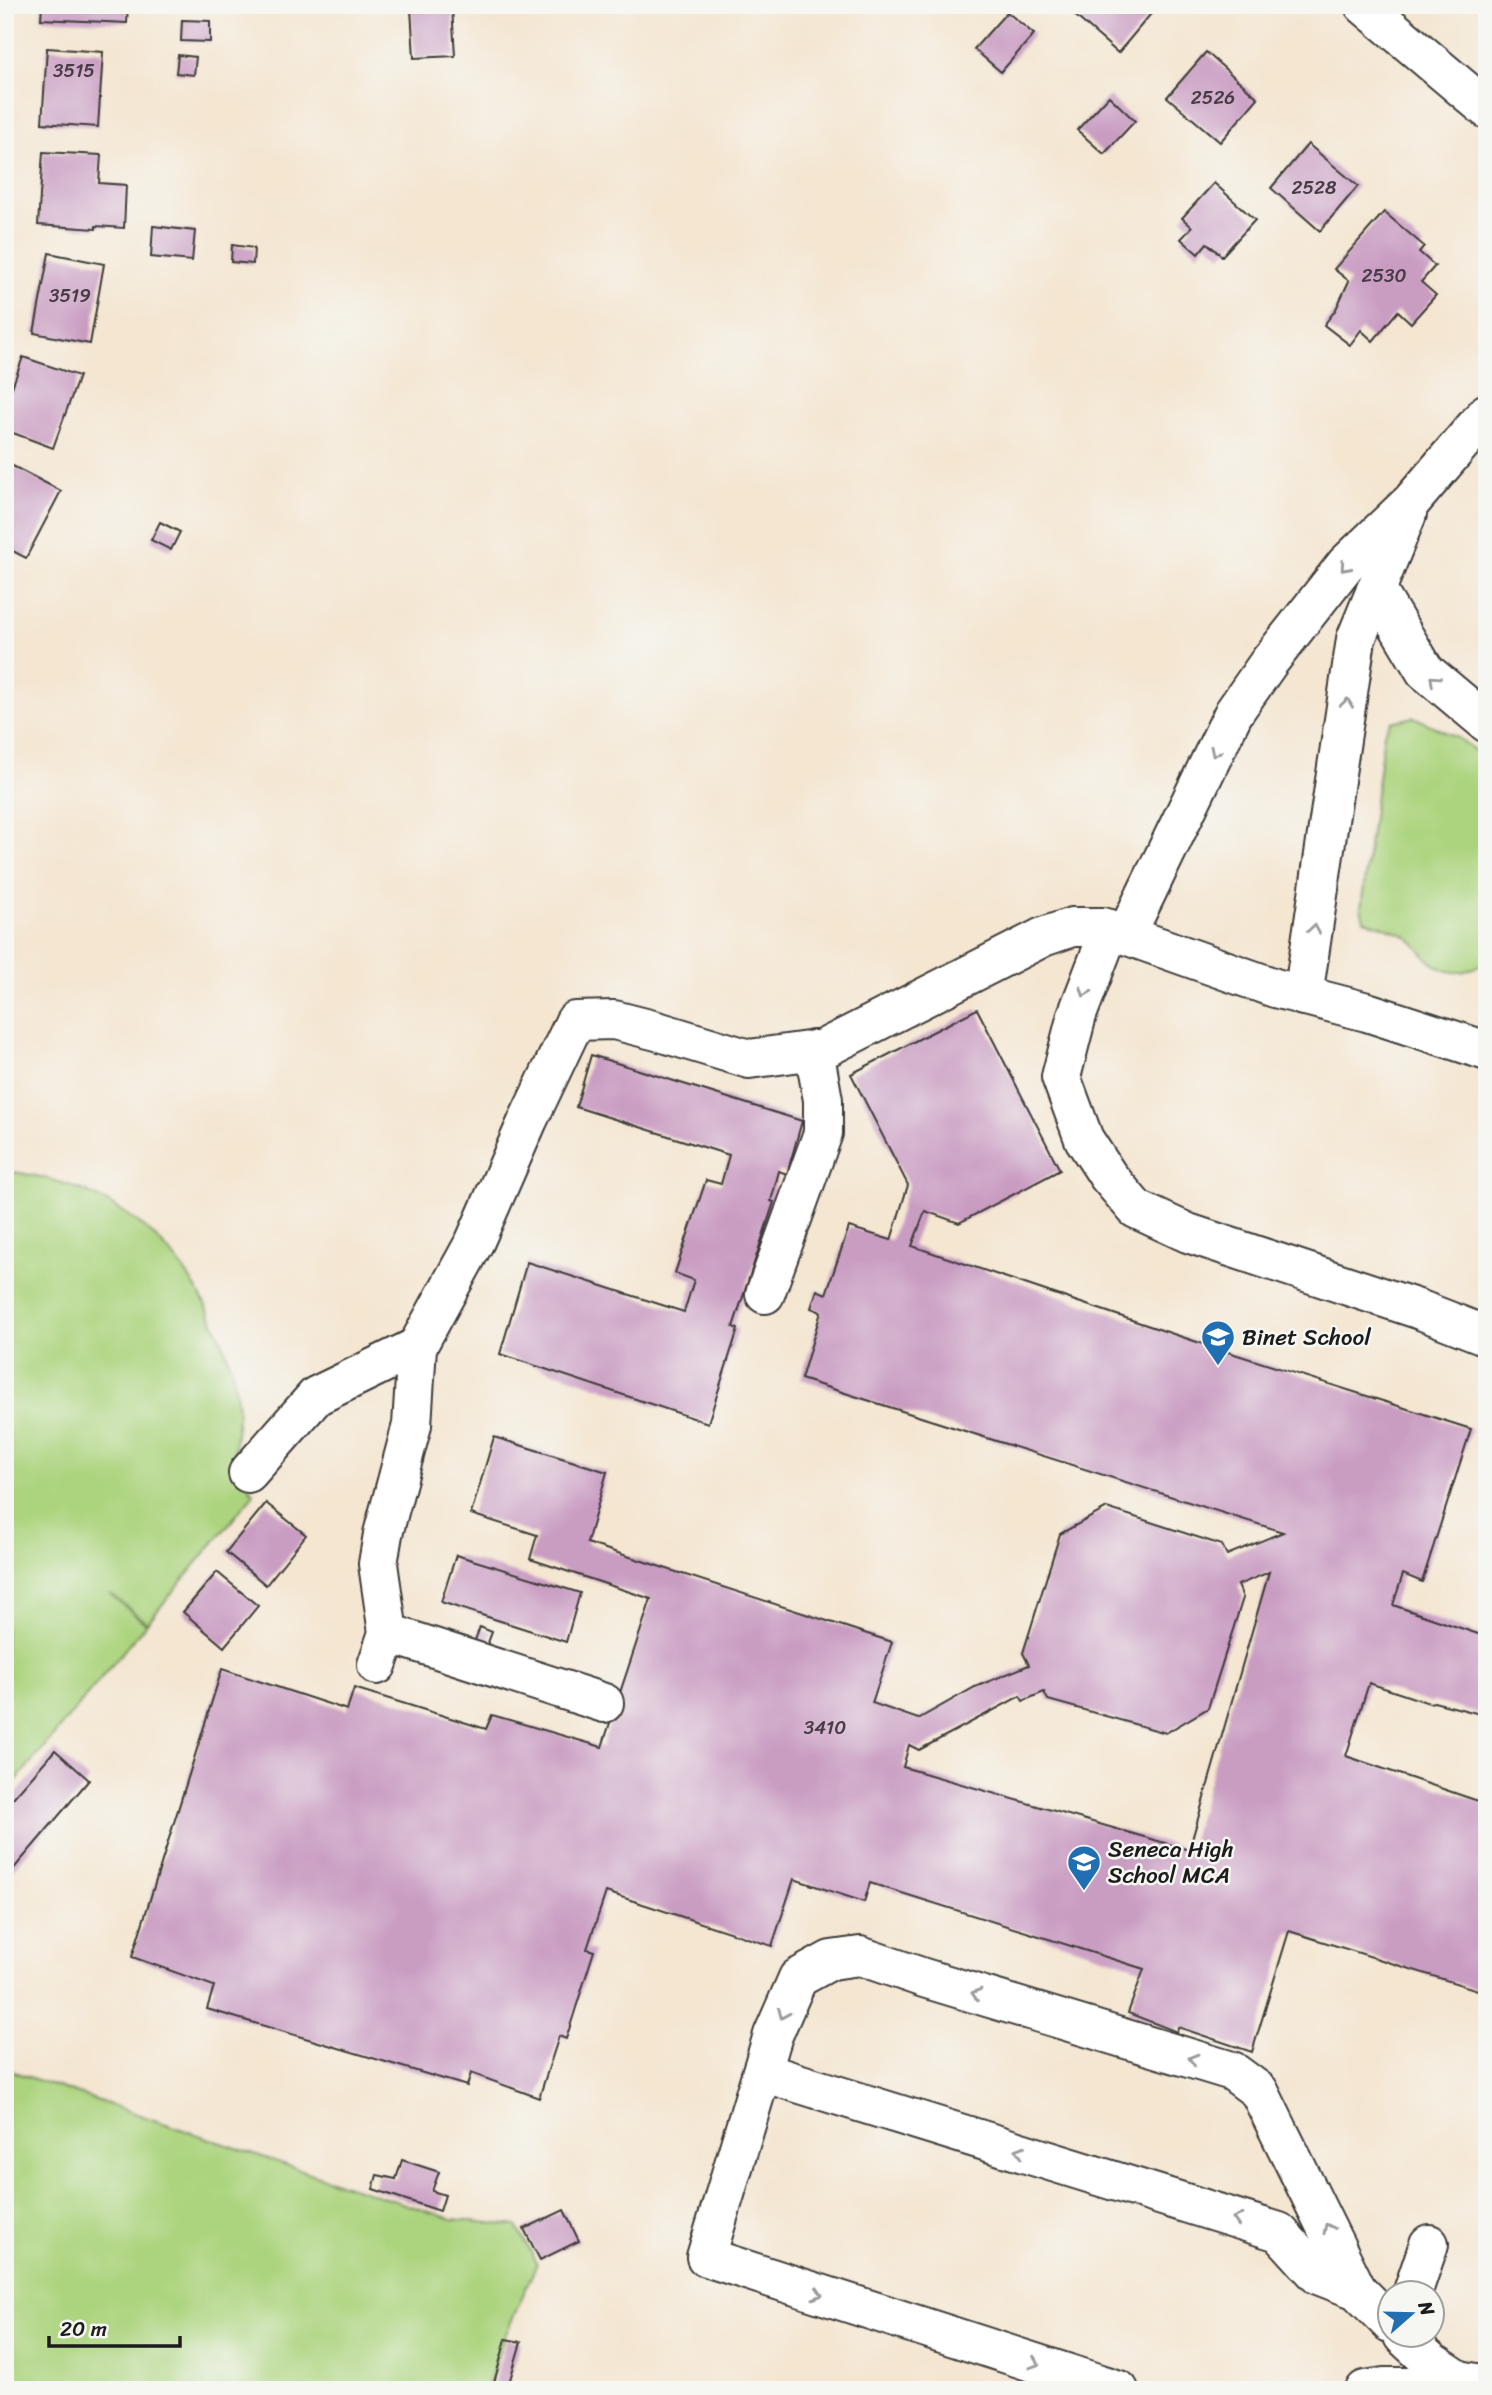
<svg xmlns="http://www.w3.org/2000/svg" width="1492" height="2395" viewBox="0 0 1492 2395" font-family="Sriracha,sans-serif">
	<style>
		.green { fill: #acd47e; stroke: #64784d; stroke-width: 2 }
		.building { fill: #c99cc2; fill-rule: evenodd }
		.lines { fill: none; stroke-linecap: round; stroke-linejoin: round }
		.minor-casing { stroke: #3c3a37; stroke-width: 42 }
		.minor { stroke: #fff; stroke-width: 38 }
		.oneway { stroke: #999 }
		.labels { text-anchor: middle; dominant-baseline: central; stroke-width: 5; stroke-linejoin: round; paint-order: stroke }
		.number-label { font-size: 19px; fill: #473c46 }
		.poi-label { font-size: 23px; fill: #1c1c1c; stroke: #f6f6f2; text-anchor: start }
	</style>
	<rect width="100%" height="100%" fill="#f6f6f2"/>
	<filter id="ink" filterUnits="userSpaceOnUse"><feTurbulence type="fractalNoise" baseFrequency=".0143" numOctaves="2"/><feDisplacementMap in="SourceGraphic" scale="14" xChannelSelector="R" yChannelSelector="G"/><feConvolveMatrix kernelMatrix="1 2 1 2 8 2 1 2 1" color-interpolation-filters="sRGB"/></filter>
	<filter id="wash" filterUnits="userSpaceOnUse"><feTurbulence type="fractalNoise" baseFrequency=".00686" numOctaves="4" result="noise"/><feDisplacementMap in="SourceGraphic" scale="28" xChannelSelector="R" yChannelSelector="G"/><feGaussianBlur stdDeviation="1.57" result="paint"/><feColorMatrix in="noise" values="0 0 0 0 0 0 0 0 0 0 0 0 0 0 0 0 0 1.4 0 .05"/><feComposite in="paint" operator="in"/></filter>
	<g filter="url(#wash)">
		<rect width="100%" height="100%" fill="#f4e6d1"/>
		<g class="green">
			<path d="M 1414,717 L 1460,739 L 1487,760 L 1487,954 L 1484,962 C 1465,975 1448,977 1429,960 C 1422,954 1417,945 1410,939 C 1399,930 1377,925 1364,920 L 1361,908 L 1384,733 L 1391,722 Z"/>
			<path d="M 5,1171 C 95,1181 166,1226 207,1308 C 217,1328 227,1350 232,1372 C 235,1386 238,1400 238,1414 C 238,1429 232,1448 235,1462 C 238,1473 248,1485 254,1494 L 147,1623 L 109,1593 L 146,1624 L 5,1794 Z"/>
			<path d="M 5,2069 L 348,2186 L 452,2219 L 517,2226 L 537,2263 L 501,2345 L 487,2390 L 5,2390 Z"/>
		</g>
		<g id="blocks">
			<g class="building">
				<path d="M 42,5 L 128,5 L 127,23 L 41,19 Z"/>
				<path d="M 1063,5 L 1151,5 L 1155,9 L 1118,53 Z"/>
				<path d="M 452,7 L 455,56 L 414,58 L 411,9 Z"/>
				<path d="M 1007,12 L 1034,34 L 1001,72 L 974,49 Z"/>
				<path d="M 182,20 L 210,21 L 210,42 L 181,41 Z"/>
				<path d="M 47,48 L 103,52 L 98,127 L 42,123 Z"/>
				<path d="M 1206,52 L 1258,98 L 1220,142 L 1167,97 Z"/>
				<path d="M 178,55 L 196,57 L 194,75 L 176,73 Z"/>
				<path d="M 1109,96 L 1135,121 L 1104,154 L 1077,130 Z"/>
				<path d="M 1308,144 L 1358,186 L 1320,231 L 1271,188 Z"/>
				<path d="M 43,152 L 101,155 L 99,183 L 126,185 L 124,228 L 96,226 L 96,229 L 38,225 Z"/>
				<path d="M 1214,183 L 1255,220 L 1222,256 L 1207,243 L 1198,254 L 1181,239 L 1192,227 L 1182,218 Z"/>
				<path d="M 1384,212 L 1424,246 L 1419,252 L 1435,266 L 1421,282 L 1436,295 L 1411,323 L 1398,311 L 1373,341 L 1361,330 L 1350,345 L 1324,325 L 1336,309 L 1349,281 L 1334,269 Z"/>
				<path d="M 153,226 L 195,231 L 192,261 L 151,257 Z"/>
				<path d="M 232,245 L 254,248 L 253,264 L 231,262 Z"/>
				<path d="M 49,253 L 104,264 L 90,344 L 34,333 Z"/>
				<path d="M 23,357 L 79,376 L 53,448 L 5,430 L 5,407 Z"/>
				<path d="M 5,462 L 61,491 L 26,558 L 5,547 Z"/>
				<path d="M 160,522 L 180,532 L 171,550 L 151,540 Z"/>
				<path d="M 977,1009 L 1060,1170 L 959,1223 L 925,1211 L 912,1246 L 1206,1345 L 1471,1429 L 1422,1582 L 1403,1574 L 1393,1605 L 1487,1637 L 1487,1683 L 1480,1714 L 1434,1702 L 1429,1703 L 1369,1683 L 1346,1756 L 1487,1804 L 1487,1993 L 1289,1931 L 1252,2052 L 1178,2027 L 1177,2032 L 1128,2013 L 1144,1969 L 870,1883 L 864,1902 L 794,1879 L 772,1946 L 606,1892 L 587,1949 L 594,1951 L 566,2039 L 559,2036 L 539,2098 L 471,2073 L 467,2086 L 207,2009 L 214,1986 L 132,1957 L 222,1669 L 347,1710 L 354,1688 L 486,1729 L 492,1715 L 602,1747 L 651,1599 L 530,1559 L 537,1535 L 471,1514 L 494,1437 L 607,1472 L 587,1543 L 892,1642 L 872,1703 L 918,1719 L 975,1687 L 1029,1665 L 1023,1653 L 1060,1534 L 1107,1508 L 1222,1545 L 1227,1555 L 1283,1532 L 801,1379 L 821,1312 L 811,1308 L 817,1290 L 826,1294 L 849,1227 L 891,1240 L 908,1185 L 851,1074 ZM 1269,1572 L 1189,1850 L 903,1767 L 909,1745 L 919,1750 L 1020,1696 L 1023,1701 L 1044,1692 L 1048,1700 L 1166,1733 L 1208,1708 L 1243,1598 L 1238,1585 Z"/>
				<path d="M 591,1055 L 802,1121 L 787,1174 L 779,1171 L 771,1201 L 774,1202 L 733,1327 L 738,1329 L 708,1423 L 500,1354 L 527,1262 L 684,1312 L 694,1280 L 675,1273 L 706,1180 L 721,1184 L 729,1155 L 576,1107 Z"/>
				<path d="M 266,1503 L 306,1535 L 266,1585 L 226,1552 Z"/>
				<path d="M 456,1555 L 580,1593 L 566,1642 L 441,1602 Z"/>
				<path d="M 217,1572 L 258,1606 L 224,1647 L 183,1612 Z"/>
				<path d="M 480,1627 L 492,1632 L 486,1648 L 474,1643 Z"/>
				<path d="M 55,1750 L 89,1780 L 5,1879 L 5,1807 Z"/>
				<path d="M 402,2160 L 439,2172 L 432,2191 L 445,2195 L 440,2211 L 373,2189 L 377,2175 L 396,2179 Z"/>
				<path d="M 564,2210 L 579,2241 L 540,2260 L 524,2229 Z"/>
				<path d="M 506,2339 L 521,2342 L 507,2390 L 492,2390 Z"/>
			</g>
		</g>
	</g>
	<g filter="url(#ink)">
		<use href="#blocks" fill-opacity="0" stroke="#3c3a37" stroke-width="2"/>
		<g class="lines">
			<g class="minor-casing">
				<g id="minor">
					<path d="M 1364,5 L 1487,109"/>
					<path d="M 1376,589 L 1425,671 L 1487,723"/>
					<path d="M 1110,929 L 1077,1015 L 1061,1077 L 1084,1139 L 1108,1176 L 1136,1209 L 1188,1233 L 1418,1309 L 1487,1336"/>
					<path d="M 1126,935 L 1234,712 L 1269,662 L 1346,564 L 1411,502 L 1487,413"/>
					<path d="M 1303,996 L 1356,639 L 1407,514"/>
					<path d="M 765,1294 L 823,1133 L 823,1100 L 814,1050"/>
					<path d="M 248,1473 L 316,1396 L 417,1347"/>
					<path d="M 388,1633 L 604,1703"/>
					<path d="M 377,1665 L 388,1633 L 378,1564 L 383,1534 L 412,1425 L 417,1347 L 475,1241 L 528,1120 L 575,1021 L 614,1020 L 657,1031 L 749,1059 L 823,1049 L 1043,937 L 1072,927 L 1103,927 L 1275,988 L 1367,1012 L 1487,1051"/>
					<path d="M 762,2072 L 1279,2232 L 1318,2275 L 1357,2290 L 1390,2323"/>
					<path d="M 1412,2294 L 1429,2244"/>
					<path d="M 1403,2336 L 1430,2361 L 1459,2380 L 1487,2385"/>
					<path d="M 1119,2390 L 706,2257 L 773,2035 L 798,1978 L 831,1960 L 860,1956 L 924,1978 L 1232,2071 L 1259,2091 L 1357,2290"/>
					<path d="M 1365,2390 L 1384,2387 L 1426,2387 L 1459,2380"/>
				</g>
			</g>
			<use href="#minor" class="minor"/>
		</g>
		<defs><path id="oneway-chevron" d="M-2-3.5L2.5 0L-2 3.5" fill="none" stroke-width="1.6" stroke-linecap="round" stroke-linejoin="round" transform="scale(1.75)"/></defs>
		<g class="oneway">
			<use href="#oneway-chevron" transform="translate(1345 567) rotate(132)"/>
			<use href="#oneway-chevron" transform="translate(1434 680) rotate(-138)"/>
			<use href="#oneway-chevron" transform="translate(1347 703) rotate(-82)"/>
			<use href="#oneway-chevron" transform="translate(1215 752) rotate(116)"/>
			<use href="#oneway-chevron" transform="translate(1314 929) rotate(-81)"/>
			<use href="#oneway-chevron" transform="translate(1085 992) rotate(111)"/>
			<use href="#oneway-chevron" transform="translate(976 1994) rotate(-163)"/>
			<use href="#oneway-chevron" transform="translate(783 2014) rotate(113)"/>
			<use href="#oneway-chevron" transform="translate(1193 2059) rotate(-163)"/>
			<use href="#oneway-chevron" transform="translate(1020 2151) rotate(-163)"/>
			<use href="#oneway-chevron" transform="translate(1237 2219) rotate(-163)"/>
			<use href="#oneway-chevron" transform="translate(1328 2228) rotate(-116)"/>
			<use href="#oneway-chevron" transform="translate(818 2294) rotate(17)"/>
			<use href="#oneway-chevron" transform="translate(1035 2363) rotate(18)"/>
		</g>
	</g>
	<defs>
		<g id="school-pin" transform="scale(1.75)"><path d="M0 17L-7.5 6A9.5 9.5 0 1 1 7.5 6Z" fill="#1f6fb2" stroke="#f6f6f2"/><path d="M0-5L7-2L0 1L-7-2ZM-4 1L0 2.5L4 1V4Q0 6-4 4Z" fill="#fff"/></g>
	</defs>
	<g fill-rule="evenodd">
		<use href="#school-pin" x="1218" y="1337"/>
		<use href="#school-pin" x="1084" y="1862"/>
	</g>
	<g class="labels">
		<g class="number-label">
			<text x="74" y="70">3515</text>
			<text x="1213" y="97">2526</text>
			<text x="1314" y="187">2528</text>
			<text x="1384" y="275">2530</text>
			<text x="70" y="295">3519</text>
			<text x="825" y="1727">3410</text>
		</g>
		<g class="poi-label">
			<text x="1242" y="1337">Binet School</text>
			<text x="1108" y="1849">Seneca High<tspan x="1108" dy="26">School MCA</tspan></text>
		</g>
	</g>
	<rect width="1492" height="2395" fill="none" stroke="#f6f6f2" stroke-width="28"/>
	<g transform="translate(1411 2314) rotate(70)"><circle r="33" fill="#f6f6f2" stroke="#9f9f9c" stroke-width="2"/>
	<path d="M0-5L12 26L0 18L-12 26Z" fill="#1f6fb2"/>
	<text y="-10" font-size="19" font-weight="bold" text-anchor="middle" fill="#1c1c1c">N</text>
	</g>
	<path d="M49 2336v10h131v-10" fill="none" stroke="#1c1c1c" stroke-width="3.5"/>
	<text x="60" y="2336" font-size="21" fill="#1c1c1c" stroke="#f6f6f2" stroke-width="5" paint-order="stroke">20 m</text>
</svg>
